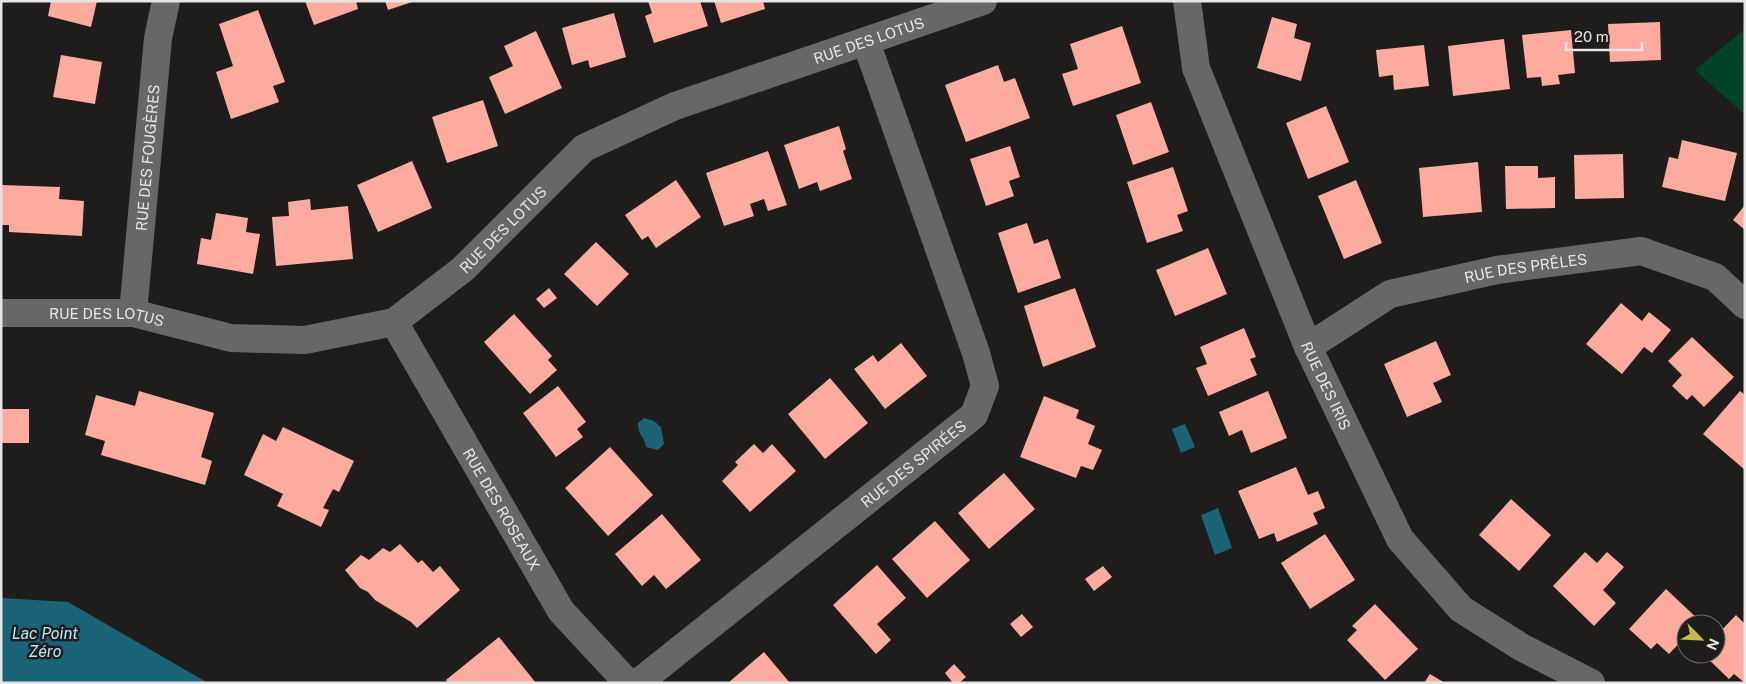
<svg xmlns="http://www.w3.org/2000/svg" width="1746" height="684" viewBox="0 0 1746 684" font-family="'Public Sans',sans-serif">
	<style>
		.green { fill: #004329 }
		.water { fill: #1b6377 }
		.building { fill: #feab9f }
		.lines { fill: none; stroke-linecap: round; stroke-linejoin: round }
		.street { stroke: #686765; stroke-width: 28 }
		.labels { text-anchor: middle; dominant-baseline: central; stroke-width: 5; stroke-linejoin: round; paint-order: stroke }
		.street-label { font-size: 15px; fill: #e6e5e4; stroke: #1e1d1b }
		.water-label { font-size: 16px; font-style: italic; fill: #b3eafd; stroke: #1e1d1b }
	</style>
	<rect width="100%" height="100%" fill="#1e1d1b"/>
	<path class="green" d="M 1745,29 L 1745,115 L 1695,70 Z"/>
	<g class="water">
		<path d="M 644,418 L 654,421 L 661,427 L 664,444 L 658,450 L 646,447 C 645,437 637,434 638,423 Z"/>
		<path d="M 1185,424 L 1195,447 L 1181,453 L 1172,429 Z"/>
		<path d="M 1218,508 L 1232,548 L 1215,555 L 1201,515 Z"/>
		<path d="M 1,598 L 68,602 L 208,683 L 1,683 Z"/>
	</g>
	<g class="building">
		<path d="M 51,1 L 97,1 L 91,27 L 48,16 Z"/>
		<path d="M 305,1 L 356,1 L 358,9 L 314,25 Z"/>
		<path d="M 385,1 L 412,1 L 412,2 L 388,10 Z"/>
		<path d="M 648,1 L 700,1 L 708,26 L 654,43 L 645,16 L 652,13 Z"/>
		<path d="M 714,1 L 763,1 L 765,9 L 721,23 Z"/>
		<path d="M 258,10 L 285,82 L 273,86 L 279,102 L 231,119 L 216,72 L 233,66 L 219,24 Z"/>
		<path d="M 614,13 L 626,57 L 590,68 L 588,60 L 572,65 L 562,28 Z"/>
		<path d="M 1272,17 L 1297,24 L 1294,38 L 1311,43 L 1301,81 L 1257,68 Z"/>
		<path d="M 1660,22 L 1661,60 L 1610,62 L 1608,24 Z"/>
		<path d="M 1122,26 L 1141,83 L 1073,106 L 1062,74 L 1078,69 L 1070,44 Z"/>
		<path d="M 1571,30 L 1575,73 L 1558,75 L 1560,84 L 1542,86 L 1541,77 L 1527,78 L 1522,35 Z"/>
		<path d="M 536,31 L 562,88 L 505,114 L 489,77 L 513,66 L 504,46 Z"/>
		<path d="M 1504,39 L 1510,89 L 1453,96 L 1448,46 Z"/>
		<path d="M 1424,45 L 1429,86 L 1394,90 L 1393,75 L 1379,77 L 1376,50 Z"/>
		<path d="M 61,55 L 102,62 L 95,104 L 53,97 Z"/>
		<path d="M 998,65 L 1004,82 L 1015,78 L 1030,118 L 966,142 L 945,85 Z"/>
		<path d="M 483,100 L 498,146 L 447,163 L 432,117 Z"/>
		<path d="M 1151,102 L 1169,152 L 1133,165 L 1116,115 Z"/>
		<path d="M 1326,106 L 1349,162 L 1308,179 L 1286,123 Z"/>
		<path d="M 839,126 L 846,149 L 843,151 L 852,179 L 820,191 L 817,182 L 799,189 L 784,145 Z"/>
		<path d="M 1682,140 L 1737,153 L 1725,201 L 1662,187 L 1669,157 L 1678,159 Z"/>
		<path d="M 1010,146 L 1020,177 L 1009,181 L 1014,196 L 986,206 L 970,159 Z"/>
		<path d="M 768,151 L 787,205 L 768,211 L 764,199 L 750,204 L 754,216 L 724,226 L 706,173 Z"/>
		<path d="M 1623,154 L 1624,198 L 1575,199 L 1574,155 Z"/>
		<path d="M 412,161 L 432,208 L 378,232 L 357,185 Z"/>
		<path d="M 1478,162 L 1482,212 L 1423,217 L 1419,168 Z"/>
		<path d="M 1505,166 L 1538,166 L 1538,178 L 1555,177 L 1555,208 L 1506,209 Z"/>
		<path d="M 1173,167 L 1188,211 L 1177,215 L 1183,231 L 1147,243 L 1127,182 Z"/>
		<path d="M 676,180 L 701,217 L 656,248 L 648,236 L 642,240 L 625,215 Z"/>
		<path d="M 1356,180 L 1382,243 L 1344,259 L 1318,196 Z"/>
		<path d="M 1,185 L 60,187 L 59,199 L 84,201 L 82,236 L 9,232 L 9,225 L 1,225 Z"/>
		<path d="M 310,199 L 311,210 L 348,206 L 353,259 L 276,266 L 272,217 L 289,216 L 288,202 Z"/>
		<path d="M 1745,205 L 1745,230 L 1733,220 Z"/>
		<path d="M 216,213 L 248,218 L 246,232 L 260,234 L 253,274 L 197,264 L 201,238 L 211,240 Z"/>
		<path d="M 1027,223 L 1034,244 L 1048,239 L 1061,278 L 1018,293 L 998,233 Z"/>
		<path d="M 596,242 L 629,274 L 597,306 L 564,274 Z"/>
		<path d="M 1208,248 L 1227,294 L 1175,316 L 1156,270 Z"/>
		<path d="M 549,288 L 557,298 L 544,308 L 536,299 Z"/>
		<path d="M 1075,288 L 1096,347 L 1043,367 L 1024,306 Z"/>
		<path d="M 1621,303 L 1642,321 L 1649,312 L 1671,330 L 1652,353 L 1644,347 L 1622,374 L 1586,344 Z"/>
		<path d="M 514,314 L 552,356 L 548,360 L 557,370 L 530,394 L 484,342 Z"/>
		<path d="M 1244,328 L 1256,357 L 1250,359 L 1257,375 L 1208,396 L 1196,368 L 1207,364 L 1200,347 Z"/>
		<path d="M 1692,337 L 1734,377 L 1704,407 L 1692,395 L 1687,400 L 1672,386 L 1682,375 L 1668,361 Z"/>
		<path d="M 1436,341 L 1451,375 L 1433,383 L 1442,402 L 1407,417 L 1384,364 Z"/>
		<path d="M 901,343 L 927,376 L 885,409 L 854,369 L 873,355 L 878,362 Z"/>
		<path d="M 830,378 L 868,423 L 825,459 L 788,414 Z"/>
		<path d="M 558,386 L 586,422 L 577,429 L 583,437 L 556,457 L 523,413 Z"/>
		<path d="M 139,391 L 214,413 L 201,457 L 212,461 L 205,485 L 101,455 L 105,441 L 85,435 L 96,395 L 135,406 Z"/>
		<path d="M 1268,391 L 1287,438 L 1251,453 L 1242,430 L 1229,436 L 1219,412 Z"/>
		<path d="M 1740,391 L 1745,395 L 1745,470 L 1703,434 Z"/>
		<path d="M 1044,396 L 1079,410 L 1076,418 L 1095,426 L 1088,444 L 1102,450 L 1093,470 L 1081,466 L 1076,478 L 1020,457 Z"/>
		<rect x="1" y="409" width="28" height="34"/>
		<path d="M 283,427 L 354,461 L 339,492 L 333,489 L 323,508 L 329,510 L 321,527 L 277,506 L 283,494 L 244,475 L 263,434 L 276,441 Z"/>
		<path d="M 754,444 L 763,453 L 772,444 L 796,471 L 750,512 L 722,481 L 738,465 L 735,462 Z"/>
		<path d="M 610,447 L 653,495 L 608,536 L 565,488 Z"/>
		<path d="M 1296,467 L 1308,495 L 1318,491 L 1325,508 L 1313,513 L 1318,524 L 1277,542 L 1274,533 L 1259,539 L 1238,491 Z"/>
		<path d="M 1004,473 L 1035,509 L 989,549 L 958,513 Z"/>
		<path d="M 1511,499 L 1551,535 L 1519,571 L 1479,535 Z"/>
		<path d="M 662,514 L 701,560 L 666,589 L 654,575 L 642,586 L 615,554 Z"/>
		<path d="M 935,521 L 970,560 L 927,598 L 892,559 Z"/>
		<path d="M 1325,534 L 1355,580 L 1310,609 L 1281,563 Z"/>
		<path d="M 400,544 L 418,563 L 422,560 L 433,572 L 440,566 L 460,590 L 417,628 L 411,622 L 375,600 L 368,592 L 360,588 L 345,570 L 361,555 L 369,560 L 383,548 L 390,552 Z"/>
		<path d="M 1585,552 L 1597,563 L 1607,552 L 1624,567 L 1603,590 L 1616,603 L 1594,626 L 1553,586 Z"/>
		<path d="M 877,565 L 906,598 L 877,624 L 891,640 L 876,654 L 833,605 Z"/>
		<path d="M 1103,566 L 1112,577 L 1094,591 L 1085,579 Z"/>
		<path d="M 1666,589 L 1700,621 L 1697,624 L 1686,624 L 1686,636 L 1669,654 L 1657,643 L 1651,649 L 1629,629 Z"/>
		<path d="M 1375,604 L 1418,649 L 1385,680 L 1347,640 L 1357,630 L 1352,626 Z"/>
		<path d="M 1022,614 L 1033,627 L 1021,637 L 1010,624 Z"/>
		<path d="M 1736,615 L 1745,624 L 1745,683 L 1734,674 L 1729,679 L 1703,654 L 1716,654 L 1716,636 Z"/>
		<path d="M 499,637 L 536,683 L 448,683 L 446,680 Z"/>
		<path d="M 764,652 L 790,683 L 728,683 Z"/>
		<path d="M 954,664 L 966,677 L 959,683 L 953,683 L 945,673 Z"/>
		<path d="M 1430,674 L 1445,683 L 1424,683 Z"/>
	</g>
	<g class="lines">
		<g class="street">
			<path id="s1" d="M 1187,1 L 1196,68 L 1308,347 L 1400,539 L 1461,609 L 1521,647 L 1591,683"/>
			<path id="s2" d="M 1,313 L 133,313 L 231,338 L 305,340 L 394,322 L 463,269 L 584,148 L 675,106 L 983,1"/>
			<path id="s3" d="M 133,313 L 158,38 L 166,1"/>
			<path id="s4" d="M 394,322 L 561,611 L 628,683"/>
			<path id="s5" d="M 1308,347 L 1390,294 L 1497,270 L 1641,251 L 1715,277 L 1745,305"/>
			<path id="s6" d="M 638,683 L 974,415 L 985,386 L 976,353 L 866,42"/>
		</g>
	</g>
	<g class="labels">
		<g class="street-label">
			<text stroke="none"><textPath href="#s2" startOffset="961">RUE DES LOTUS</textPath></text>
			<text stroke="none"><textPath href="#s3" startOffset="156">RUE DES FOUGÈRES</textPath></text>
			<text stroke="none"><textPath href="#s2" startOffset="541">RUE DES LOTUS</textPath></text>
			<text stroke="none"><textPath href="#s5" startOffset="236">RUE DES PRÊLES</textPath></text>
			<text stroke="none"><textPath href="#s2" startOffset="106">RUE DES LOTUS</textPath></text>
			<text stroke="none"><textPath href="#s1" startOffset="411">RUE DES IRIS</textPath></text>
			<text stroke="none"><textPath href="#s6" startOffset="352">RUE DES SPIRÉES</textPath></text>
			<text stroke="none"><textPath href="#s4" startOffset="216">RUE DES ROSEAUX</textPath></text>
		</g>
		<g class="water-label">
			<text x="45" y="633">Lac Point<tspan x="45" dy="18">Zéro</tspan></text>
		</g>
	</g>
	<rect width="1746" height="684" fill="none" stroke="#e6e5e4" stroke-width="5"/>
	<g transform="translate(1701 639) rotate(114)"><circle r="24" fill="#1e1d1b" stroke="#6e6d6b"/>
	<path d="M0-4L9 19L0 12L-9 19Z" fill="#c5bc3d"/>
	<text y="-8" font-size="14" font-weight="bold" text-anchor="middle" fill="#e6e5e4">N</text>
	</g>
	<path d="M1566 42v8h76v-8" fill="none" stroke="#e6e5e4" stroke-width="2.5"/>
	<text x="1574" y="42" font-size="15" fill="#e6e5e4" stroke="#1e1d1b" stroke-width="4" paint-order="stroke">20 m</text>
</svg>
